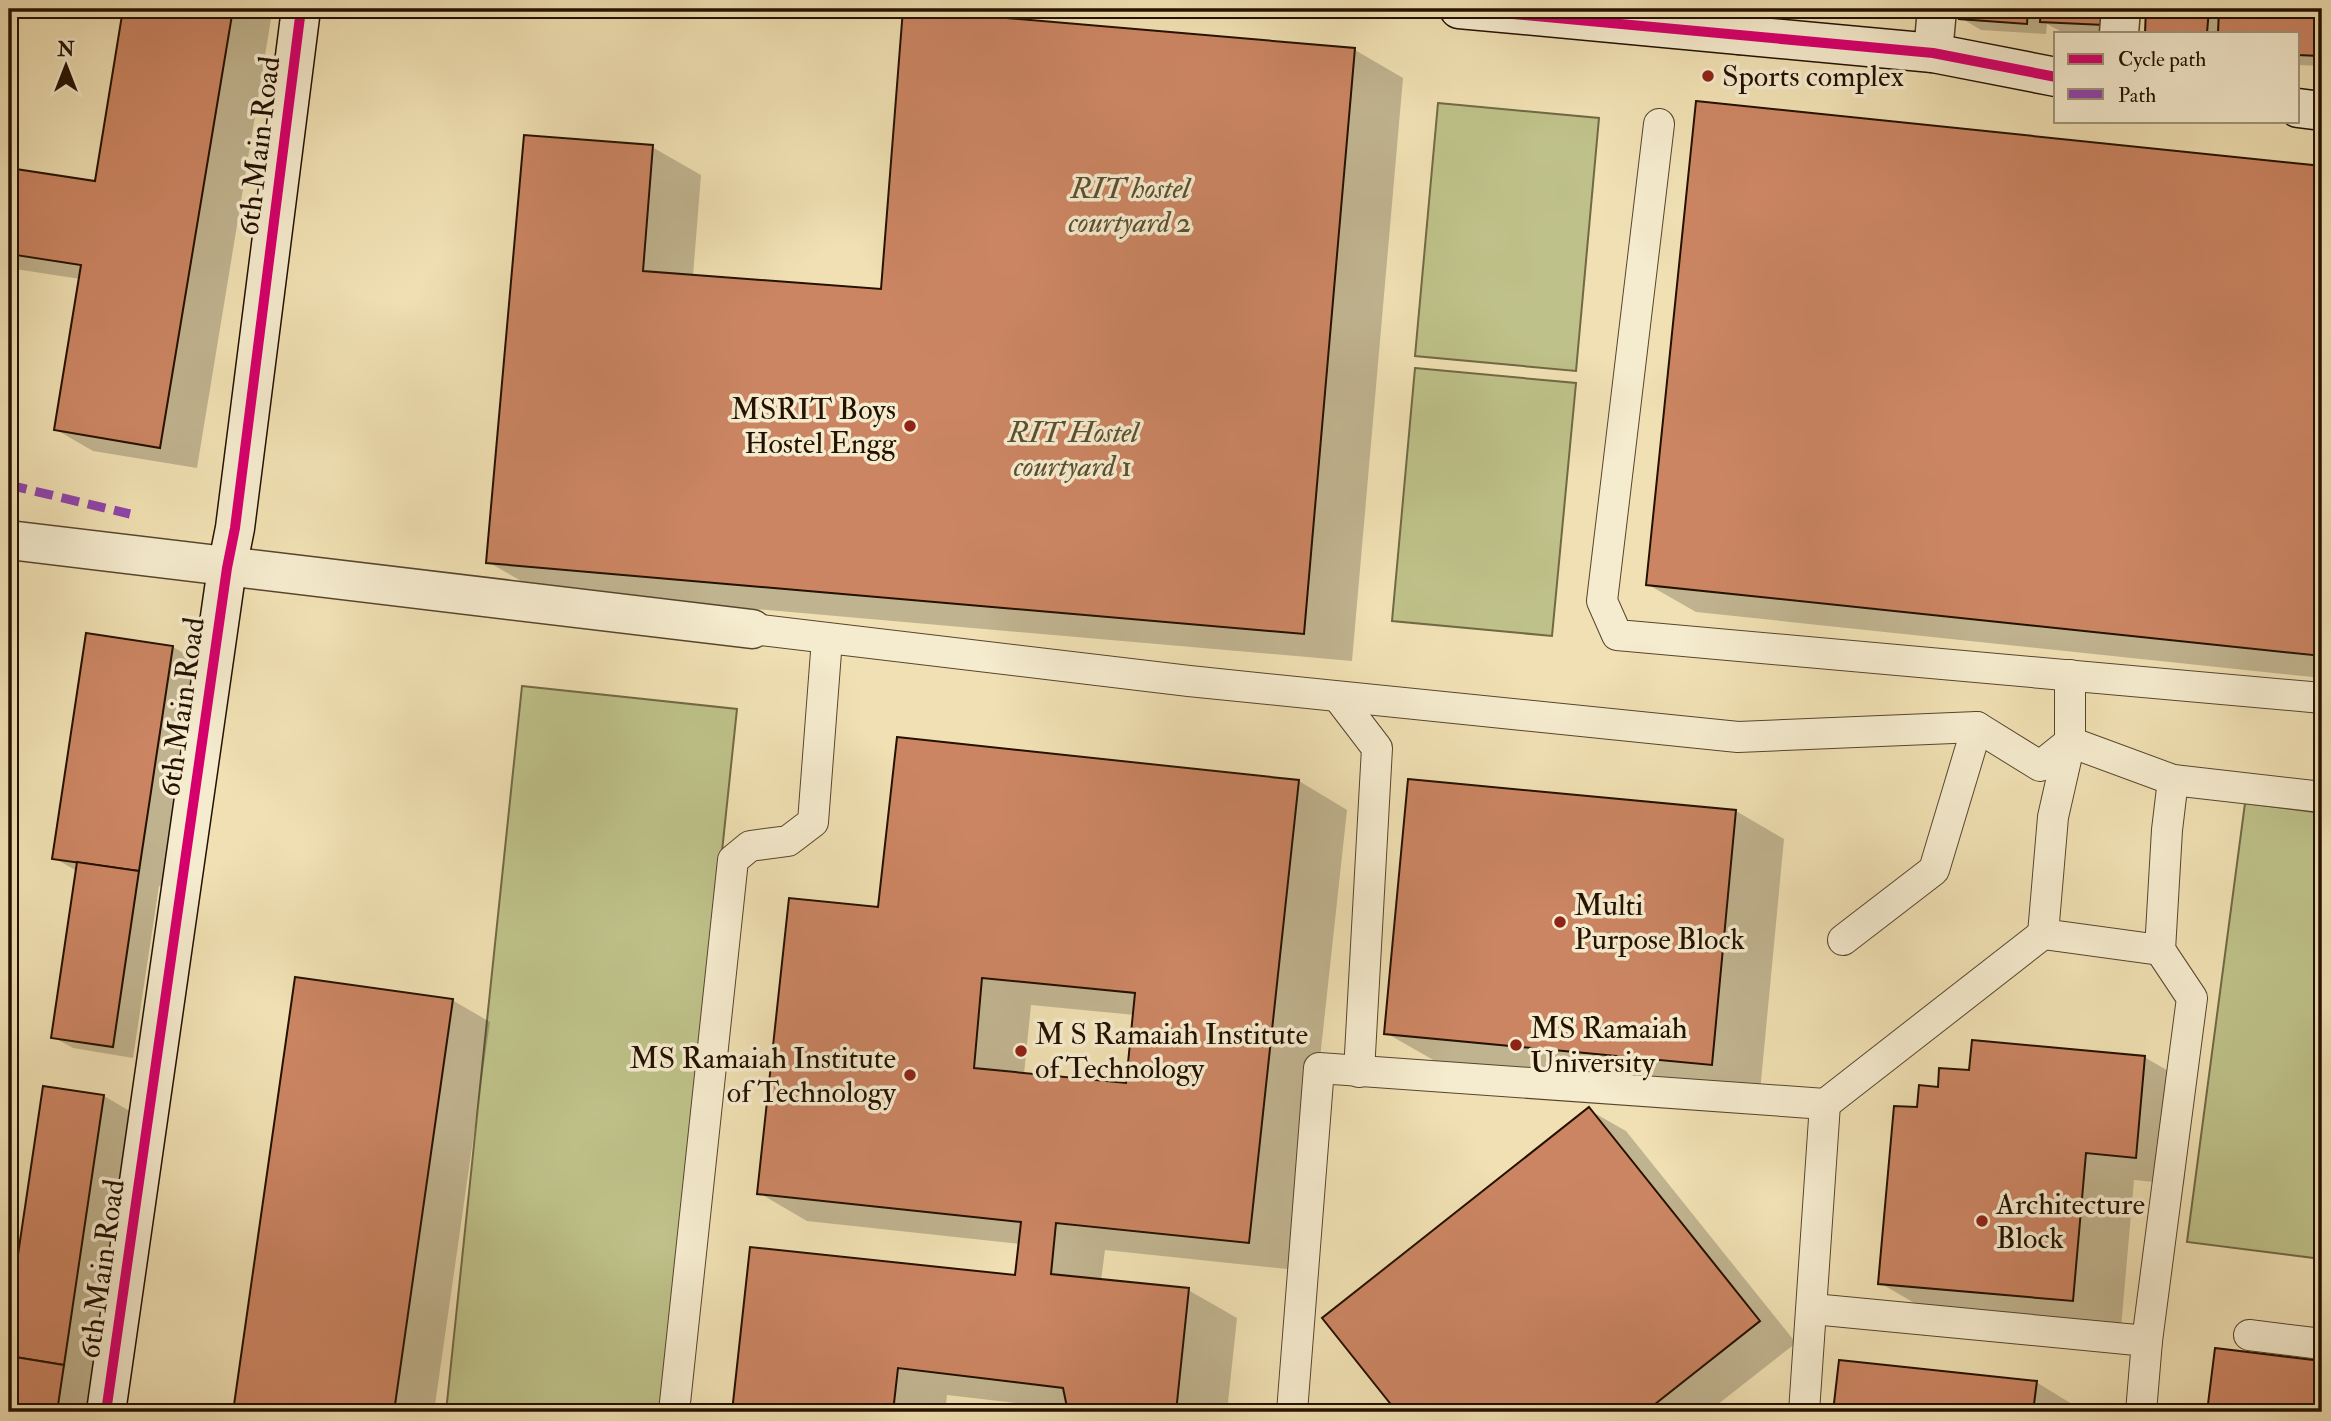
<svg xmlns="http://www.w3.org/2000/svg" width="2331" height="1421" viewBox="0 0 2331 1421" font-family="'IM FELL Double Pica',serif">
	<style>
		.green { fill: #bec189; stroke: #716944; stroke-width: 2 }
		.shadow { fill: #0003; fill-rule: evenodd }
		.building { fill: #cb8563; stroke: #241100; stroke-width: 2; fill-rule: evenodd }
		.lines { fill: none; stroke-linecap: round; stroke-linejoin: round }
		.lane-casing { stroke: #57452d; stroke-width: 32 }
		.street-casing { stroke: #57452d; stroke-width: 41 }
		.secondary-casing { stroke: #241100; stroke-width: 41 }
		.lane { stroke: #f5ebce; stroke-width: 30 }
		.street { stroke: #f5ebce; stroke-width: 38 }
		.secondary { stroke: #f5ebce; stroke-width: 38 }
		.quiet { stroke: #8e44ad; stroke-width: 9; stroke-dasharray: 18 9; stroke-linecap: butt }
		.cycleway-casing { stroke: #f5ebce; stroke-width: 15 }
		.cycleway { stroke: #d6006c; stroke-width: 10 }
		.poi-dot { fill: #8f2418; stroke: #f5ebce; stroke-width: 2.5 }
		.labels { text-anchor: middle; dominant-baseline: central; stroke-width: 7; stroke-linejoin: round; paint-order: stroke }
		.poi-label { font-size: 30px; fill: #241100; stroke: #f5ebce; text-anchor: start }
		.street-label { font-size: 30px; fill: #241100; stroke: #f5ebce }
		.park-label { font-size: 30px; font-style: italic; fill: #5a4f30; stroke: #f5ebce }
	</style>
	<rect width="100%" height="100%" fill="#f0e0b3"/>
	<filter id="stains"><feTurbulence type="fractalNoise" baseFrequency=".00286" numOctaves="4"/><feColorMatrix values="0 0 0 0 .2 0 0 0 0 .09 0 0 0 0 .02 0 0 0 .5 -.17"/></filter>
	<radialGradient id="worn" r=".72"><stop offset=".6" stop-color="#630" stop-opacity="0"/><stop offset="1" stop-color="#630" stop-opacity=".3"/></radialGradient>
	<g class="green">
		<path d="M 1438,103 L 1599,118 L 1576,371 L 1415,356 Z"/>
		<path d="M 1415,368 L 1576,383 L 1552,636 L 1392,621 Z"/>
		<path d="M 522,686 L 737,709 L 663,1412 L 446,1412 Z"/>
		<path d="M 2245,803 L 2322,813 L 2322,1259 L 2187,1242 Z"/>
	</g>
	<g class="shadow">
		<path d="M 125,9 L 266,9 L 272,13 L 197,468 L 93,451 L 55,429 L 80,279 L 9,268 L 9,169 L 97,183 Z"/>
		<path d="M 1962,9 L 2125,9 L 2124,33 L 2062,32 L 2047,24 L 2046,34 L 1981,30 L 1961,18 Z"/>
		<path d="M 2148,9 L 2322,9 L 2322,66 L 2298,65 L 2298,33 L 2146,33 Z"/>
		<path d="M 1355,50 L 1403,78 L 1352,661 L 537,590 L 488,562 L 652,147 L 701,175 L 693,276 L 882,291 Z"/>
		<path d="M 1697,103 L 2322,168 L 2322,678 L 1696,612 L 1647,584 Z"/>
		<path d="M 88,635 L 173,647 L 202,664 L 168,887 L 159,886 L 133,1058 L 73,1048 L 53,1037 L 77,871 L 54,858 Z"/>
		<path d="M 898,739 L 1299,781 L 1347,810 L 1297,1270 L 1105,1250 L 1101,1281 L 1188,1290 L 1237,1318 L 1227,1412 L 1070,1412 L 1069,1409 L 947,1395 L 945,1412 L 734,1412 L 752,1249 L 1016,1277 L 1020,1244 L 807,1221 L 759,1193 L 880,909 ZM 1031,1005 L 1135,1015 L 1128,1085 L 1024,1074 Z"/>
		<path d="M 1736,811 L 1784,839 L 1760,1092 L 1435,1061 L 1386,1033 Z"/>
		<path d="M 296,979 L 452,1000 L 490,1022 L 434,1412 L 235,1412 Z"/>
		<path d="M 2144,1057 L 2193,1085 L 2184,1185 L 2134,1180 L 2121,1328 L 1928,1311 L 1880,1283 L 1919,1109 L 1971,1072 Z"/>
		<path d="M 44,1088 L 104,1096 L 133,1113 L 89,1412 L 9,1412 L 9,1327 Z"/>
		<path d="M 1589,1110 L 1626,1131 L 1796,1343 L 1708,1412 L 1400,1412 L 1324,1318 Z"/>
		<path d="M 2216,1350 L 2322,1363 L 2322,1412 L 2209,1412 Z"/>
		<path d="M 1840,1361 L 2036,1382 L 2085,1412 L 1835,1412 Z"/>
	</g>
	<g class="building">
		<path d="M 123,9 L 233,9 L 160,448 L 54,430 L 81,265 L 9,254 L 9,168 L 95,181 Z"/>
		<path d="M 903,9 L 1355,48 L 1304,634 L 486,563 L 524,135 L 653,145 L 643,271 L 881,289 Z"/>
		<path d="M 1960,9 L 2028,9 L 2027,24 L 1959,19 Z"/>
		<path d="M 2041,9 L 2105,9 L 2104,25 L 2040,22 Z"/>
		<path d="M 2146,9 L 2209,9 L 2207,33 L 2145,33 Z"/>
		<path d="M 2219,9 L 2321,9 L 2319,56 L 2298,55 L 2298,33 L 2218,33 Z"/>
		<path d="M 1696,101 L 2322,166 L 2322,656 L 1646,585 Z"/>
		<path d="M 86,633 L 173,646 L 139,871 L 52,859 Z"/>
		<path d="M 897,737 L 1299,780 L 1249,1243 L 1056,1223 L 1051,1274 L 1189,1288 L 1176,1412 L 1068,1412 L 1063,1388 L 898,1368 L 893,1412 L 732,1412 L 750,1247 L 1015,1275 L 1021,1222 L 757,1194 L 789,898 L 878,907 ZM 982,978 L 1135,993 L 1126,1083 L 974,1068 Z"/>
		<path d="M 1408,779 L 1736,810 L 1712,1065 L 1384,1034 Z"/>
		<path d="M 77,862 L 139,871 L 113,1047 L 51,1038 Z"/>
		<path d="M 295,977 L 453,999 L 394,1412 L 233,1412 Z"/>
		<path d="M 1972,1040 L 2145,1056 L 2136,1158 L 2086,1153 L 2073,1301 L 1878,1284 L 1894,1106 L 1917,1107 L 1919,1085 L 1938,1087 L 1939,1068 L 1969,1070 Z"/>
		<path d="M 43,1086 L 104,1095 L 64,1365 L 9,1356 L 9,1315 Z"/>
		<path d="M 1589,1107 L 1760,1321 L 1645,1412 L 1397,1412 L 1322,1318 Z"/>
		<path d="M 2215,1348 L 2322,1361 L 2322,1412 L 2207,1412 Z"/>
		<path d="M 9,1356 L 64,1365 L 57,1412 L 9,1412 Z"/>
		<path d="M 1839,1360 L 2037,1381 L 2033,1412 L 1833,1412 Z"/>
	</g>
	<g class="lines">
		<g class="lane-casing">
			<g id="lane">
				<path d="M 1659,124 L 1602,601 L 1617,635 L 2322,698"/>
				<path d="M 752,629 L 1189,681 L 1738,737 L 1977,727 L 2040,766 L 2070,742 L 2173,780 L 2322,797"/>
				<path d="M 2070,675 L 2070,742 L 2053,817 L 2043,934 L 2160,950 L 2167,830 L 2173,780"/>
				<path d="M 1338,697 L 1377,748 L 1359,1072"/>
				<path d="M 1843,940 L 1934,870 L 1977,727"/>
				<path d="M 1825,1104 L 2043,934"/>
				<path d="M 1813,1309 L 2147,1341 L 2141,1412"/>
				<path d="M 2249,1335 L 2322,1344"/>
				<path d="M 2147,1341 L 2192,998 L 2160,950"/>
				<path d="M 674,1412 L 733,860 L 750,846 L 788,841 L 813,822 L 827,639"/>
				<path d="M 1292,1412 L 1319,1068 L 1825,1104 L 1804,1412"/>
			</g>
		</g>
		<g class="street-casing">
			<g id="street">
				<path d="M 2119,33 L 2121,9"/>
				<path d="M 1739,35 L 1742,9"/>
				<path d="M 1933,53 L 1937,9"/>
				<path d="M 9,540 L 752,629"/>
			</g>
		</g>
		<g class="secondary-casing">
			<g id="secondary">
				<path d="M 1459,9 L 1933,53 L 2056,77"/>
				<path d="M 2298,108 L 2322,111"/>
				<path d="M 106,1412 L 227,568 L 235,528 L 301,9"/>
			</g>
		</g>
		<use href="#lane" class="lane"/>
		<use href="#street" class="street"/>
		<use href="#secondary" class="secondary"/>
		<path class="quiet" d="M 9,485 L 130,514"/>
		<g class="cycleway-casing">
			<g id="cycleway">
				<path d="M 1459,9 L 1933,53 L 2056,77"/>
				<path d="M 106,1412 L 227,568 L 235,528 L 301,9"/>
			</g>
		</g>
		<use href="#cycleway" class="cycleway"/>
	</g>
	<g class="poi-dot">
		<circle cx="1708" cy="76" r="7"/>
		<circle cx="910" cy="426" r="7"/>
		<circle cx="1560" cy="922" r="7"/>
		<circle cx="1516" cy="1045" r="7"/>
		<circle cx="1021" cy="1051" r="7"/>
		<circle cx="910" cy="1075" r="7"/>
		<circle cx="1982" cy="1221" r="7"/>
	</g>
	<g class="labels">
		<g class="poi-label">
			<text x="1722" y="76">Sports complex</text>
			<text x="896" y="409" text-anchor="end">MSRIT Boys<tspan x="896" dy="34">Hostel Engg</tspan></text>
			<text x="1574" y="905">Multi<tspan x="1574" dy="34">Purpose Block</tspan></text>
			<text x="1530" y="1028">MS Ramaiah<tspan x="1530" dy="34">University</tspan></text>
			<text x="1035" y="1034">M S Ramaiah Institute<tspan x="1035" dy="34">of Technology</tspan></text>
			<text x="896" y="1058" text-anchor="end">MS Ramaiah Institute<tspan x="896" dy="34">of Technology</tspan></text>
			<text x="1996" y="1204">Architecture<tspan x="1996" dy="34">Block</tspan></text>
		</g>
		<g class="street-label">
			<text transform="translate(259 146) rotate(-83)">6th Main Road</text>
			<text transform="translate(182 707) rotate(-82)">6th Main Road</text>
			<text transform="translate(102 1269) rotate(-82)">6th Main Road</text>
		</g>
		<g class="park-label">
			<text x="1130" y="188">RIT hostel<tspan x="1130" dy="34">courtyard 2</tspan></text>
			<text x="1073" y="432">RIT Hostel<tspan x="1073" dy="34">courtyard 1</tspan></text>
		</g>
	</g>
	<rect width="2331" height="1421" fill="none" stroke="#f0e0b3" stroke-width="35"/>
	<rect x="10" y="10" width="2310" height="1400" fill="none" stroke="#241100" stroke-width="3.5"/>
	<rect x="18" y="18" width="2296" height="1386" fill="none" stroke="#241100" stroke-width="2"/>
	<rect x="2054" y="32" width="245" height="91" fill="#f5ebce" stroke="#a1947c" stroke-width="2"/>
	<rect x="2068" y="54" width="35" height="10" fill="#d6006c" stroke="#a1947c" stroke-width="2"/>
	<text x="2118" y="66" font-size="21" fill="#241100">Cycle path</text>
	<rect x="2068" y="89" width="35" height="10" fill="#8e44ad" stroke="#a1947c" stroke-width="2"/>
	<text x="2118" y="102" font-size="21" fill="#241100">Path</text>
	<g transform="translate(66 66)" stroke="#f5ebce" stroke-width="5" paint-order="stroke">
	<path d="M0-5L12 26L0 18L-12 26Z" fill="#241100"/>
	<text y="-10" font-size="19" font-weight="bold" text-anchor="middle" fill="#241100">N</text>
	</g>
	<rect width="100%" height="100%" filter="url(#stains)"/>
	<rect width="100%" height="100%" fill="url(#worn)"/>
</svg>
